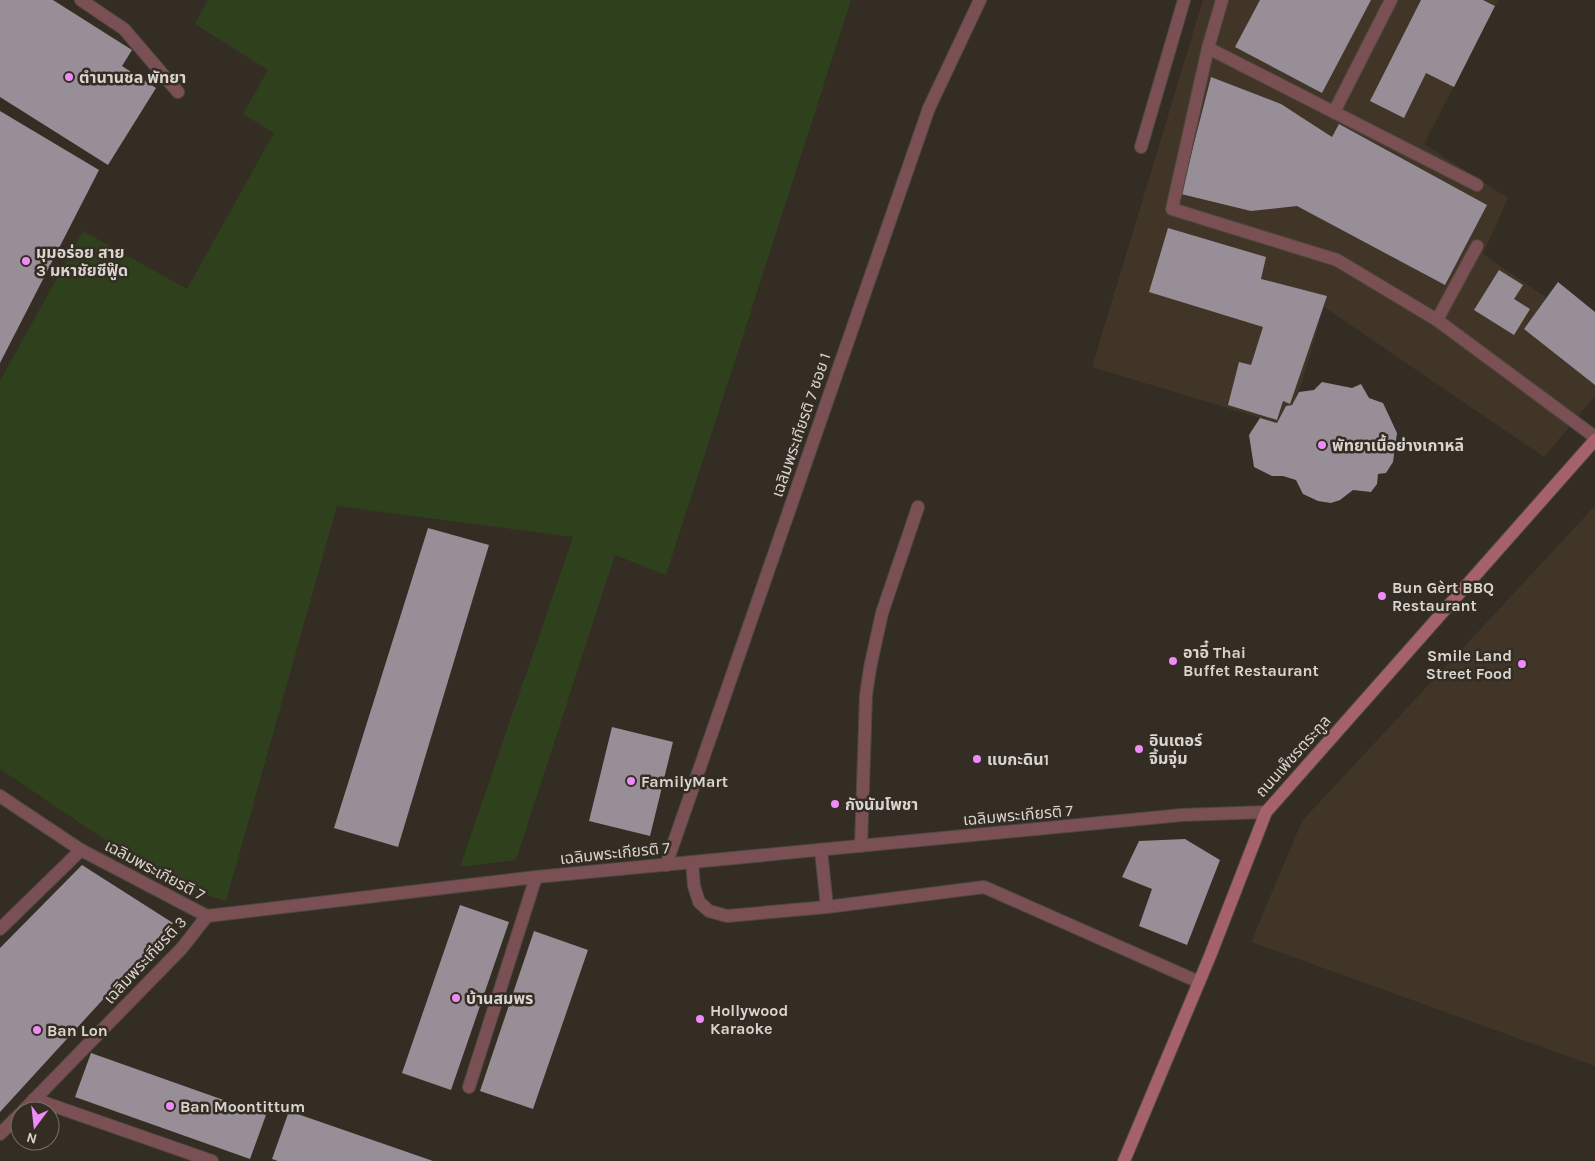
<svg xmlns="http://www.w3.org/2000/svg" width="1595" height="1161" viewBox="0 0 1595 1161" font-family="Karla,'Noto Sans Thai',sans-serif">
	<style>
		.built { fill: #413528 }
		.green { fill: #2f401d }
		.building { fill: #988e97 }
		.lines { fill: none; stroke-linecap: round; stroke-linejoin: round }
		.lane-casing { stroke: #4e483f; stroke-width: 14 }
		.street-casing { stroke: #4e483f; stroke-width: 14 }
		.secondary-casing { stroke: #4e483f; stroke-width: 14 }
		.lane { stroke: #7b5055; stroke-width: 12 }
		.street { stroke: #7b5055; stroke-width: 12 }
		.secondary { stroke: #a6626a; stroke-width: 12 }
		.poi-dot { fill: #ed8cf9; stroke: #342d24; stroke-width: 2 }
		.labels { text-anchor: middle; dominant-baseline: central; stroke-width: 5; stroke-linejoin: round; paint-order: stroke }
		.poi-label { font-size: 16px; font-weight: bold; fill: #d9d4cf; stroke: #342d24; text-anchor: start }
		.street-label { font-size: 16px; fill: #d9d4cf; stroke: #342d24 }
	</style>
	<rect width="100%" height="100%" fill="#342d24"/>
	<g class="built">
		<path d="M 1203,0 L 1498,0 L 1424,144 L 1508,198 L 1483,254 L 1547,298 L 1595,312 L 1595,396 L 1544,457 L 1324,307 L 1300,388 L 1292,405 L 1277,423 L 1092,367 Z"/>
		<path d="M 1595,506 L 1595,1066 L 1251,942 L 1302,821 Z"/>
	</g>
	<path class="green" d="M 208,0 L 851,0 L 666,575 L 615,555 L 516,860 L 460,867 L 573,537 L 337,506 L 226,901 L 171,884 L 0,769 L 0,381 L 83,231 L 187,289 L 274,133 L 243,114 L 268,70 L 195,24 Z"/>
	<g class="building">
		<path d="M 0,0 L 53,0 L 132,50 L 122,66 L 156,88 L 108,165 L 0,97 Z"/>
		<path d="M 1260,0 L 1371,0 L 1322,93 L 1235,47 Z"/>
		<path d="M 1421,0 L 1483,0 L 1495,6 L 1454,87 L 1426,73 L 1404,118 L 1370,101 Z"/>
		<path d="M 1211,77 L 1281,104 L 1332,137 L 1339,124 L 1487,205 L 1445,285 L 1297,206 L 1251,211 L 1181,194 Z"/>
		<path d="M 0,111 L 99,170 L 0,363 Z"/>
		<path d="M 1168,228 L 1266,257 L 1261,279 L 1327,296 L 1290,404 L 1283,401 L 1277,420 L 1228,405 L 1239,362 L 1251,365 L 1263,327 L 1149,292 Z"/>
		<path d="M 1499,270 L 1523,285 L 1514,299 L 1530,309 L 1514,335 L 1474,310 Z"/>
		<path d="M 1558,282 L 1595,312 L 1595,385 L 1524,329 Z"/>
		<path d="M 1322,382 L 1352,388 L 1361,384 L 1369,398 L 1383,403 L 1397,433 L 1393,462 L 1386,473 L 1378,474 L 1377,484 L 1371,492 L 1353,490 L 1340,500 L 1331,503 L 1318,501 L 1303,494 L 1296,480 L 1283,476 L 1272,476 L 1254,467 L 1249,435 L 1260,418 L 1277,423 L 1286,406 L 1292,405 L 1299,392 L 1314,390 Z"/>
		<path d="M 428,528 L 489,545 L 398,847 L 334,828 Z"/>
		<path d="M 612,727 L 673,742 L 650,836 L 589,821 Z"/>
		<path d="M 1185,839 L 1220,860 L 1187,945 L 1139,926 L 1152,889 L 1122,877 L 1139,841 Z"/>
		<path d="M 82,865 L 173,923 L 0,1112 L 0,948 Z"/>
		<path d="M 460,905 L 509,922 L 451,1090 L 402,1073 Z"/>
		<path d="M 534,931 L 588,950 L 533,1109 L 480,1091 Z"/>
		<path d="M 91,1053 L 266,1115 L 250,1159 L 75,1097 Z"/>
		<path d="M 289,1111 L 433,1161 L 278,1161 L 272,1159 Z"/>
	</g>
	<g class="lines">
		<g class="lane-casing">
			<g id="lane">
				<path d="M 81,0 L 124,29 L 178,92"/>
				<path d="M 1222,0 L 1208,48 L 1172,209 L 1337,260 L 1437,320 L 1595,437"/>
				<path d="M 1208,48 L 1477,185"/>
				<path d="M 1334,112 L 1391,0"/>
				<path d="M 1437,320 L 1477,246"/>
				<path d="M 861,846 L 866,695 L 870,668 L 882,613 L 918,507"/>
				<path d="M 821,850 L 827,907"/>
				<path d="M 692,862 L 694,886 L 699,902 L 709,911 L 727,916 L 827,907 L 984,887 L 1199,982"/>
				<path d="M 0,929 L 81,850"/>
				<path d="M 469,1087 L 536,877"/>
			</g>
		</g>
		<g class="street-casing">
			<g id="street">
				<path d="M 1141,147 L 1184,0"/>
				<path d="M 0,796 L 81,850 L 207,916 L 536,877 L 1182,815 L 1266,812"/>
				<path d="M 666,865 L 929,108 L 980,0"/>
				<path d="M 34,1099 L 212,1161"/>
				<path d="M 23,1111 L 182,948 L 207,916"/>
				<path d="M 0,1134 L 20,1114"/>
			</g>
		</g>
		<g class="secondary-casing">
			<path id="secondary" d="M 1124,1161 L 1210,956 L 1266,812 L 1595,440"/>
		</g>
		<use href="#lane" class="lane"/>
		<use href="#street" class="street"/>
		<use href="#secondary" class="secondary"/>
	</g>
	<g class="poi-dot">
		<circle cx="69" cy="77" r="5"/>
		<circle cx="26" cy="261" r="5"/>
		<circle cx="1322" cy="445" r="5"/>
		<circle cx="1382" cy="596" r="5"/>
		<circle cx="1173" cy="661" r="5"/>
		<circle cx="1522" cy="664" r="5"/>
		<circle cx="1139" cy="749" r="5"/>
		<circle cx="977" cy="759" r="5"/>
		<circle cx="631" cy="781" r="5"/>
		<circle cx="835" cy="804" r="5"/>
		<circle cx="456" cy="998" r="5"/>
		<circle cx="700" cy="1019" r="5"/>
		<circle cx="37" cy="1030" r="5"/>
		<circle cx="170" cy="1106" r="5"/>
	</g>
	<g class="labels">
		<g class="poi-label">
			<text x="79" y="77">ตำนานชล พัทยา</text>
			<text x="36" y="252">มุมอร่อย สาย<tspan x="36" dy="18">3 มหาชัยซีฟู๊ด</tspan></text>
			<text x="1332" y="445">พัทยาเนื้อย่างเกาหลี</text>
			<text x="1392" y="587">Bun Gèrt BBQ<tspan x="1392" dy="18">Restaurant</tspan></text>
			<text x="1183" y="652">อาอี๋ Thai<tspan x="1183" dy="18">Buffet Restaurant</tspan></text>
			<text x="1512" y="655" text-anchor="end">Smile Land<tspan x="1512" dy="18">Street Food</tspan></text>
			<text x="1149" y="740">อินเตอร์<tspan x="1149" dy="18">จิ้มจุ่ม</tspan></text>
			<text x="987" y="759">แบกะดิน1</text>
			<text x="641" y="781">FamilyMart</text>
			<text x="845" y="804">กังนัมโพชา</text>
			<text x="466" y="998">บ้านสมพร</text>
			<text x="710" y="1010">Hollywood<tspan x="710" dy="18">Karaoke</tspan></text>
			<text x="47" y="1030">Ban Lon</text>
			<text x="180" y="1106">Ban Moontittum</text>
		</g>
		<g class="street-label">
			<text transform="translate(801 425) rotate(-71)">เฉลิมพระเกียรติ 7 ซอย 1</text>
			<text transform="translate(1293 756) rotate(-48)">ถนนเพ็ชรตระกูล</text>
			<text transform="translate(1018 815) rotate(-5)">เฉลิมพระเกียรติ 7</text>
			<text transform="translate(615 853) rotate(-6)">เฉลิมพระเกียรติ 7</text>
			<text transform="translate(155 870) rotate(28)">เฉลิมพระเกียรติ 7</text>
			<text transform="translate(145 960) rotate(-47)">เฉลิมพระเกียรติ 3</text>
		</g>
	</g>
	<g transform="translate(35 1126) rotate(195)"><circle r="24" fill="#342d24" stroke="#767068"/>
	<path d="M0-4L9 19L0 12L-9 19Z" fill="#ed8cf9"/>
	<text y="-8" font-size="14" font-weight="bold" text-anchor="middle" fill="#d9d4cf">N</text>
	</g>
</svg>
